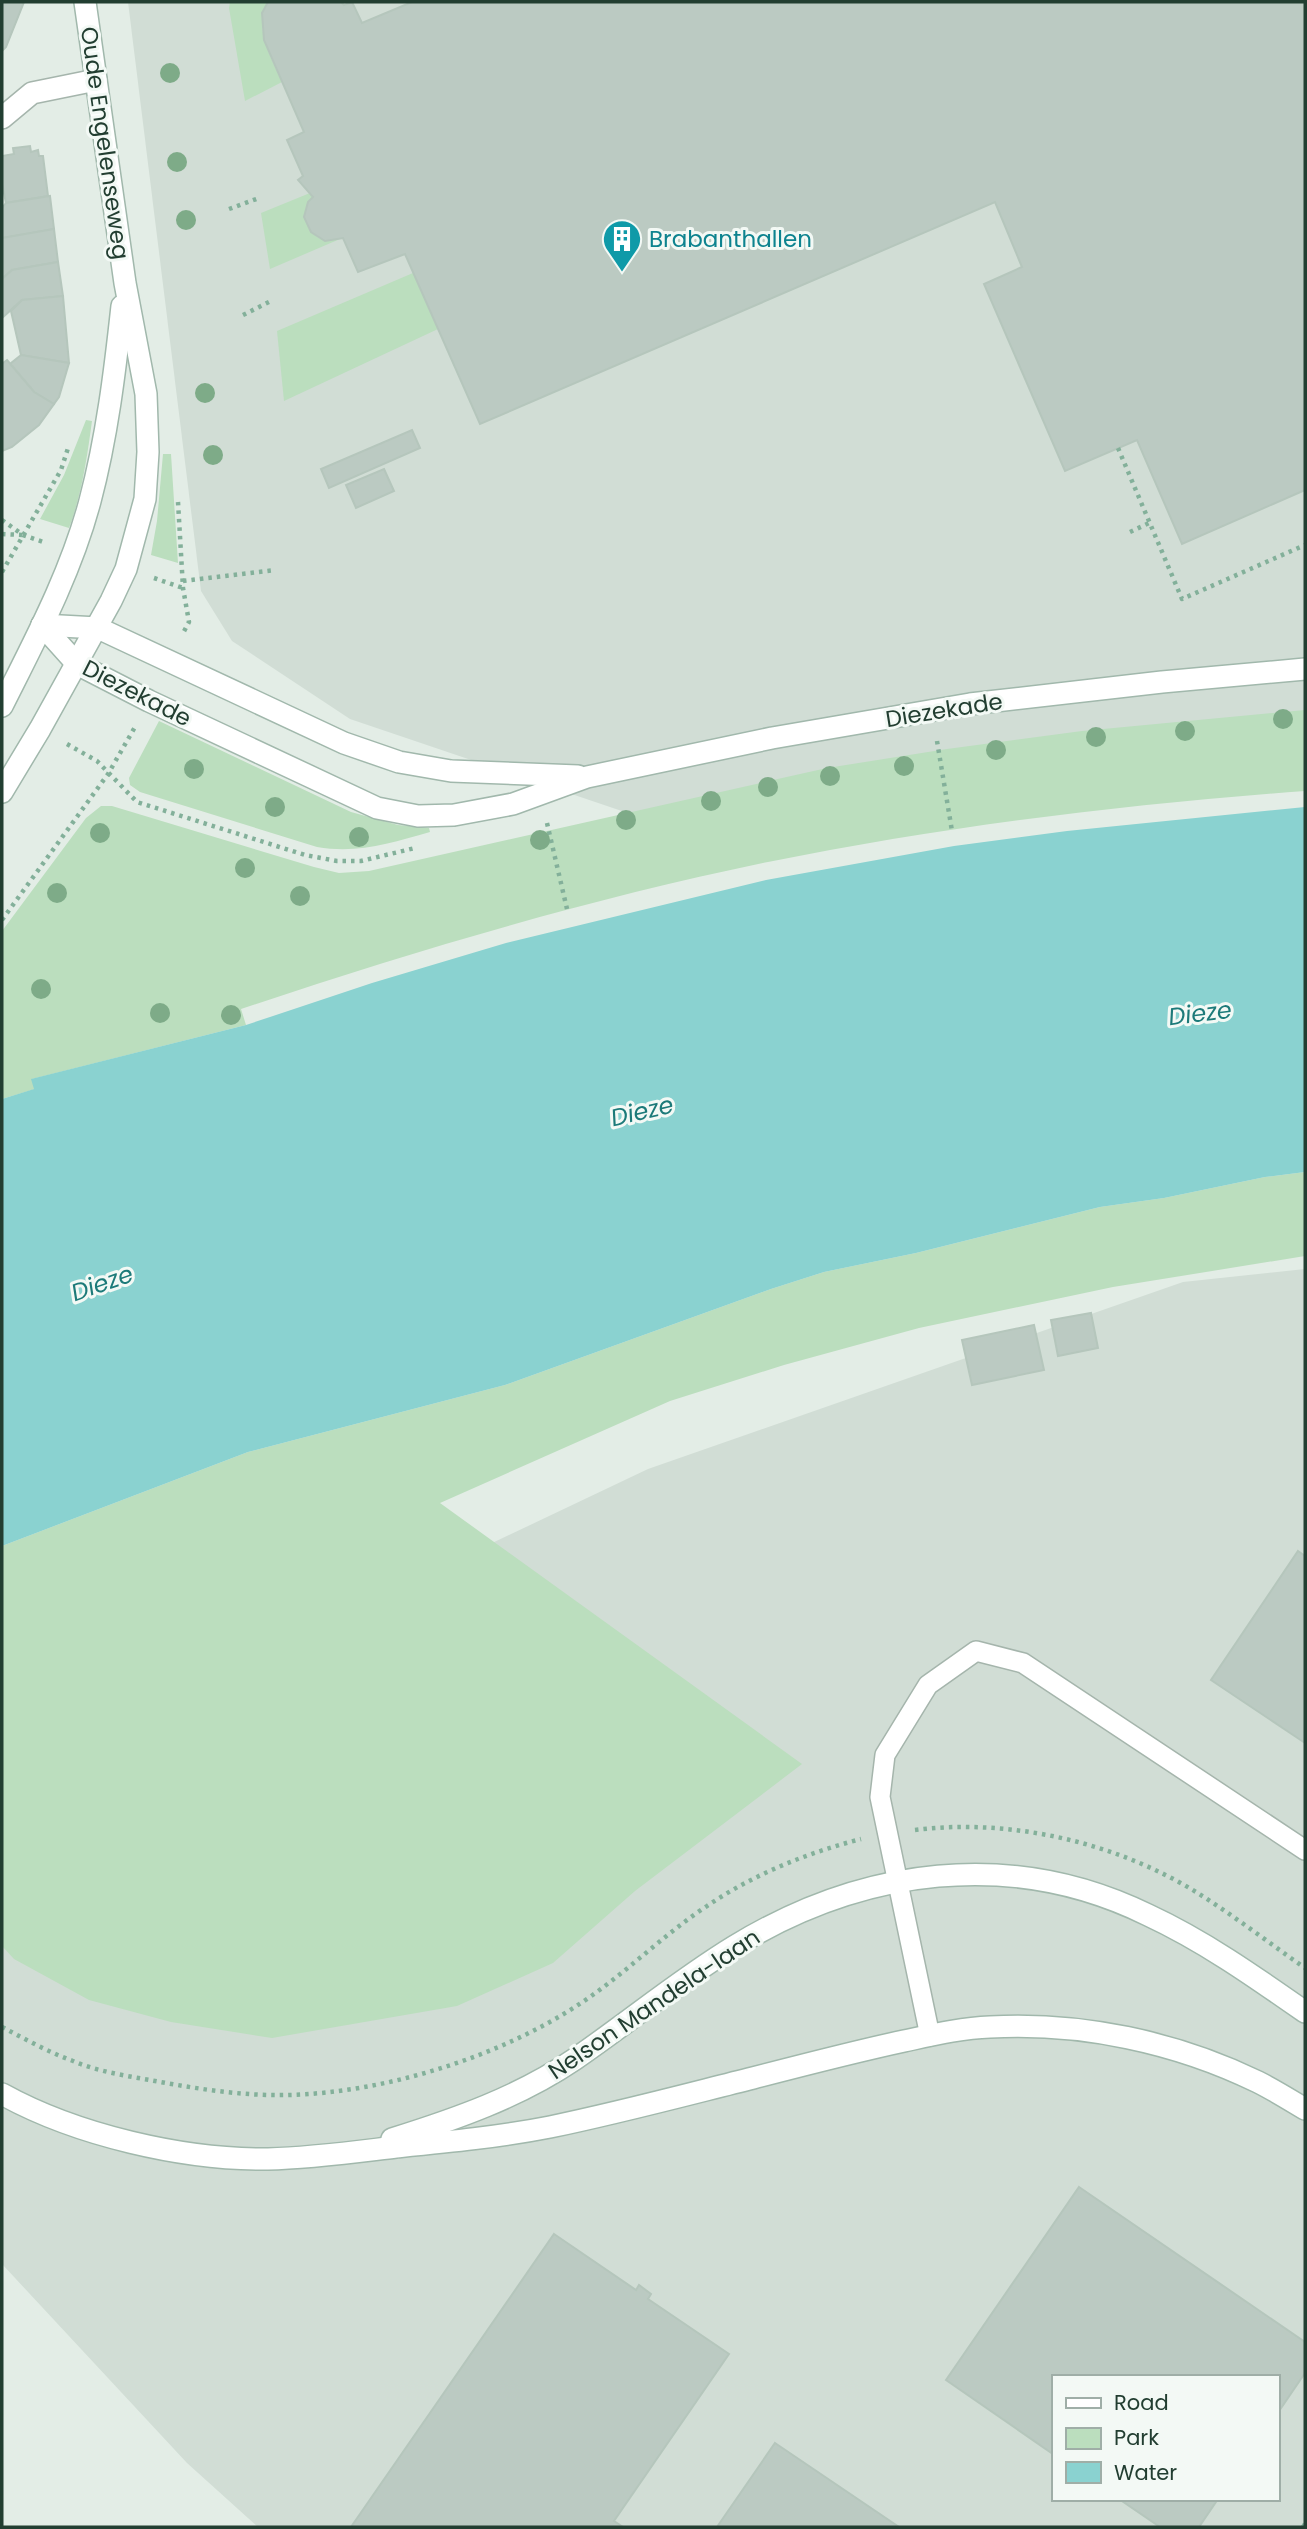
<svg xmlns="http://www.w3.org/2000/svg" width="1307" height="2529" viewBox="0 0 1307 2529" font-family="Poppins,sans-serif">
	<style>
		.built { fill: #d1ddd5; fill-rule: evenodd }
		.green { fill: #bbdebe }
		.water { fill: #8ad2d0 }
		.building { fill: #bbcac2; stroke: #b5c6bc; stroke-width: 2 }
		.lines { fill: none; stroke-linecap: round; stroke-linejoin: round }
		.lane-casing { stroke: #a5b5ac; stroke-width: 22 }
		.street-casing { stroke: #a5b5ac; stroke-width: 24 }
		.secondary-casing { stroke: #a1b8ac; stroke-width: 24 }
		.path { stroke: #83b09a; stroke-width: 4.5; stroke-dasharray: 3.5 5; stroke-linecap: butt }
		.lane { stroke: #fff; stroke-width: 19 }
		.street { stroke: #fff; stroke-width: 21 }
		.secondary { stroke: #fff; stroke-width: 21 }
		.tree { fill: #7eab88 }
		.labels { text-anchor: middle; dominant-baseline: central; stroke-width: 6; stroke-linejoin: round; paint-order: stroke }
		.street-label { font-size: 23px; fill: #223e31; stroke: #f3f9f5 }
		.culture-label { font-size: 23px; fill: #0d838f; stroke: #f3f9f5; text-anchor: start }
		.water-label { font-size: 24px; font-style: italic; fill: #1c7a79; stroke: #f3f9f5 }
	</style>
	<rect width="100%" height="100%" fill="#e3ede6"/>
	<g class="built">
		<path d="M 128,2 L 1305,2 L 1305,772 L 678,830 L 350,719 L 232,641 L 201,591 Z"/>
		<path d="M 1305,1269 L 1305,2527 L 258,2527 L 187,2463 L 2,2264 L 2,1776 L 648,1469 L 1183,1282 ZM 1053,2377 L 1277,2377 L 1277,2499 L 1053,2499 Z"/>
	</g>
	<g class="green">
		<path d="M 230,2 L 268,2 C 253,28 271,57 282,82 L 245,101 L 229,8 Z"/>
		<path d="M 310,193 L 313,197 C 299,209 305,233 323,240 C 328,241 335,239 340,239 L 270,269 L 261,213 Z"/>
		<path d="M 413,273 L 438,329 L 284,401 L 277,331 Z"/>
		<path d="M 86,420 L 92,421 C 87,458 82,493 69,528 L 40,519 L 64,475 Z"/>
		<path d="M 163,454 L 171,454 L 178,563 L 151,555 L 157,521 Z"/>
		<path d="M 1305,710 L 1305,791 C 1126,804 945,826 768,862 C 589,899 414,951 241,1009 L 246,1025 L 32,1079 L 35,1089 L 2,1099 L 2,931 L 86,818 L 101,806 L 112,806 L 314,867 L 339,873 L 369,871 L 827,768 L 947,749 L 1082,731 Z"/>
		<path d="M 159,721 L 351,812 L 398,825 L 429,828 L 430,832 C 391,843 358,854 317,847 L 140,792 L 130,785 L 129,778 Z"/>
		<path d="M 1305,1172 L 1305,1256 L 1113,1287 L 919,1328 L 784,1365 L 670,1401 L 440,1503 L 802,1764 L 635,1891 L 553,1963 L 457,2006 L 272,2038 L 171,2022 L 89,2000 L 14,1959 L 2,1946 L 2,1546 L 248,1452 L 505,1385 L 771,1289 L 824,1272 L 916,1253 L 1100,1207 L 1164,1198 L 1265,1177 Z"/>
	</g>
	<path class="water" d="M 1305,807 L 1305,1172 L 1265,1177 L 1164,1198 L 1100,1207 L 916,1253 L 824,1272 L 771,1289 L 505,1385 L 248,1452 L 2,1546 L 2,1099 L 34,1089 L 31,1079 L 246,1025 L 372,983 L 506,943 L 766,880 L 954,846 L 1067,831 Z"/>
	<g class="building">
		<path d="M 2,2 L 24,2 L 6,47 L 2,51 Z"/>
		<path d="M 268,2 L 341,2 L 344,5 L 352,2 L 362,23 L 412,2 L 1305,2 L 1305,490 L 1182,544 L 1137,440 L 1065,471 L 984,284 L 1022,267 L 995,202 L 480,424 L 405,254 L 358,272 L 343,238 L 325,241 L 311,232 L 304,217 L 308,202 L 313,197 L 298,180 L 303,176 L 287,140 L 304,132 L 264,40 L 262,13 Z"/>
		<path d="M 30,146 L 31,152 L 38,150 L 39,156 L 43,156 L 48,196 L 6,203 L 2,184 L 2,156 L 14,154 L 13,148 Z"/>
		<path d="M 50,196 L 54,229 L 2,238 L 2,208 L 6,203 Z"/>
		<path d="M 54,229 L 58,262 L 12,270 L 2,279 L 2,238 Z"/>
		<path d="M 58,262 L 63,296 L 22,300 L 2,318 L 2,279 L 12,270 Z"/>
		<path d="M 63,296 L 69,363 L 21,355 L 11,311 L 22,300 Z"/>
		<path d="M 21,355 L 69,363 L 59,397 L 54,404 L 34,392 L 10,364 Z"/>
		<path d="M 7,360 L 34,392 L 54,404 L 39,425 L 12,447 L 2,451 L 2,362 L 3,363 Z"/>
		<path d="M 412,430 L 420,448 L 329,488 L 321,469 Z"/>
		<path d="M 384,469 L 394,491 L 356,508 L 346,485 Z"/>
		<path d="M 1091,1313 L 1098,1348 L 1058,1356 L 1051,1320 Z"/>
		<path d="M 1034,1325 L 1044,1370 L 972,1385 L 962,1340 Z"/>
		<path d="M 1298,1551 L 1305,1556 L 1305,1743 L 1211,1680 Z"/>
		<path d="M 1079,2187 L 1305,2342 L 1305,2373 L 1277,2414 L 1277,2377 L 1053,2377 L 1053,2454 L 946,2380 Z"/>
		<path d="M 554,2234 L 636,2290 L 639,2285 L 651,2294 L 648,2299 L 729,2354 L 614,2521 L 623,2527 L 351,2527 Z"/>
		<path d="M 775,2443 L 899,2527 L 717,2527 Z"/>
		<path d="M 1119,2499 L 1218,2499 L 1199,2527 L 1160,2527 Z"/>
	</g>
	<g class="lines">
		<g class="lane-casing">
			<path id="lane" d="M 930,2036 L 880,1797 L 885,1755 L 928,1685 L 976,1651 L 1023,1663 L 1305,1850"/>
		</g>
		<g class="street-casing">
			<path id="street" d="M 2,118 L 32,93 L 96,80"/>
		</g>
		<g class="secondary-casing">
			<g id="secondary">
				<path d="M 42,625 L 77,664 L 149,701 L 377,808 L 418,816 L 454,815 L 513,804 L 587,777 L 772,738 L 970,704 L 1162,682 L 1305,669"/>
				<path d="M 42,625 L 98,628 L 344,743 L 399,762 L 451,771 L 578,776"/>
				<path d="M 2,706 C 35,640 71,573 90,501 C 107,437 115,371 122,306"/>
				<path d="M 2,792 L 40,729 L 111,601 L 126,569 L 145,499 L 148,452 L 146,394 L 125,283 L 85,2"/>
				<path d="M 2,2094 C 76,2135 183,2160 268,2159 C 311,2158 354,2152 396,2147 C 447,2142 499,2137 550,2127 C 618,2113 685,2095 753,2078 C 803,2065 853,2052 904,2041 C 932,2035 961,2028 990,2027 C 1081,2022 1176,2042 1258,2082 C 1274,2090 1290,2100 1305,2109"/>
				<path d="M 392,2139 C 456,2119 519,2097 575,2059 C 629,2022 679,1980 735,1946 C 863,1868 1011,1848 1148,1915 C 1204,1941 1255,1977 1305,2012"/>
			</g>
		</g>
		<g class="path">
			<path d="M 229,209 L 259,198"/>
			<path d="M 243,315 L 273,300"/>
			<path d="M 1118,448 L 1182,599 L 1305,545"/>
			<path d="M 178,502 L 183,588 L 189,622 L 182,635"/>
			<path d="M 2,520 L 23,535 L 46,543"/>
			<path d="M 1130,532 L 1149,523"/>
			<path d="M 2,534 L 22,535"/>
			<path d="M 2,572 L 61,470 L 69,445"/>
			<path d="M 154,578 L 183,588"/>
			<path d="M 183,581 L 275,570"/>
			<path d="M 937,741 L 952,831"/>
			<path d="M 67,744 L 97,761 L 137,802 L 305,855 L 337,861 L 361,861 L 415,848"/>
			<path d="M 547,823 L 567,909"/>
			<path d="M 2,920 L 108,774 L 135,727"/>
			<path d="M 915,1830 C 1009,1818 1115,1842 1196,1892 C 1233,1915 1269,1943 1305,1968"/>
			<path d="M 2,2027 C 25,2039 48,2052 73,2061 C 99,2072 128,2076 155,2081 C 198,2089 243,2096 287,2095 C 384,2093 500,2057 581,2003 C 625,1974 663,1935 707,1906 C 754,1874 807,1853 861,1839"/>
			<path d="M 1303,2527 L 1305,2524"/>
		</g>
		<use href="#lane" class="lane"/>
		<use href="#street" class="street"/>
		<use href="#secondary" class="secondary"/>
	</g>
	<g class="tree">
		<circle cx="170" cy="73" r="10"/>
		<circle cx="177" cy="162" r="10"/>
		<circle cx="186" cy="220" r="10"/>
		<circle cx="205" cy="393" r="10"/>
		<circle cx="213" cy="455" r="10"/>
		<circle cx="1283" cy="719" r="10"/>
		<circle cx="1185" cy="731" r="10"/>
		<circle cx="1096" cy="737" r="10"/>
		<circle cx="996" cy="750" r="10"/>
		<circle cx="904" cy="766" r="10"/>
		<circle cx="194" cy="769" r="10"/>
		<circle cx="830" cy="776" r="10"/>
		<circle cx="768" cy="787" r="10"/>
		<circle cx="711" cy="801" r="10"/>
		<circle cx="275" cy="807" r="10"/>
		<circle cx="626" cy="820" r="10"/>
		<circle cx="100" cy="833" r="10"/>
		<circle cx="359" cy="837" r="10"/>
		<circle cx="540" cy="840" r="10"/>
		<circle cx="245" cy="868" r="10"/>
		<circle cx="57" cy="893" r="10"/>
		<circle cx="300" cy="896" r="10"/>
		<circle cx="41" cy="989" r="10"/>
		<circle cx="160" cy="1013" r="10"/>
		<circle cx="231" cy="1015" r="10"/>
	</g>
	<defs>
		<g id="building-pin" transform="scale(2.0125)"><path d="M0 17L-7.5 6A9.5 9.5 0 1 1 7.5 6Z" fill="#0f9aa8" stroke="#f3f9f5"/><path d="M-4-6H4V6H1V3H-1V6H-4ZM-2.5-4.3h1.7v1.8h-1.7ZM.8-4.3h1.7v1.8H.8ZM-2.5-1h1.7V.8h-1.7ZM.8-1h1.7V.8H.8Z" fill="#fff"/></g>
	</defs>
	<g fill-rule="evenodd">
		<use href="#building-pin" x="622" y="239"/>
	</g>
	<g class="labels">
		<g class="street-label">
			<text transform="translate(105 143) rotate(82)">Oude Engelenseweg</text>
			<text transform="translate(137 693) rotate(27)">Diezekade</text>
			<text transform="translate(944 710) rotate(-9)">Diezekade</text>
			<text transform="translate(654 2004) rotate(-34)">Nelson Mandela-laan</text>
		</g>
		<g class="culture-label">
			<text x="649" y="239">Brabanthallen</text>
		</g>
		<g class="water-label">
			<text transform="translate(1200 1013) rotate(-7)">Dieze</text>
			<text transform="translate(642 1111) rotate(-13)">Dieze</text>
			<text transform="translate(102 1283) rotate(-19)">Dieze</text>
		</g>
	</g>
	<rect width="1307" height="2529" fill="none" stroke="#223e31" stroke-width="7"/>
	<rect x="1052" y="2375" width="228" height="126" fill="#f3f9f5" stroke="#9faea7" stroke-width="2"/>
	<rect x="1066" y="2398" width="35" height="10" fill="#ffffff" stroke="#9faea7" stroke-width="2"/>
	<text x="1114" y="2410" font-size="21" fill="#223e31">Road</text>
	<rect x="1066" y="2428" width="35" height="21" fill="#bbdebe" stroke="#9faea7" stroke-width="2"/>
	<text x="1114" y="2445" font-size="21" fill="#223e31">Park</text>
	<rect x="1066" y="2462" width="35" height="21" fill="#8ad2d0" stroke="#9faea7" stroke-width="2"/>
	<text x="1114" y="2480" font-size="21" fill="#223e31">Water</text>
</svg>
